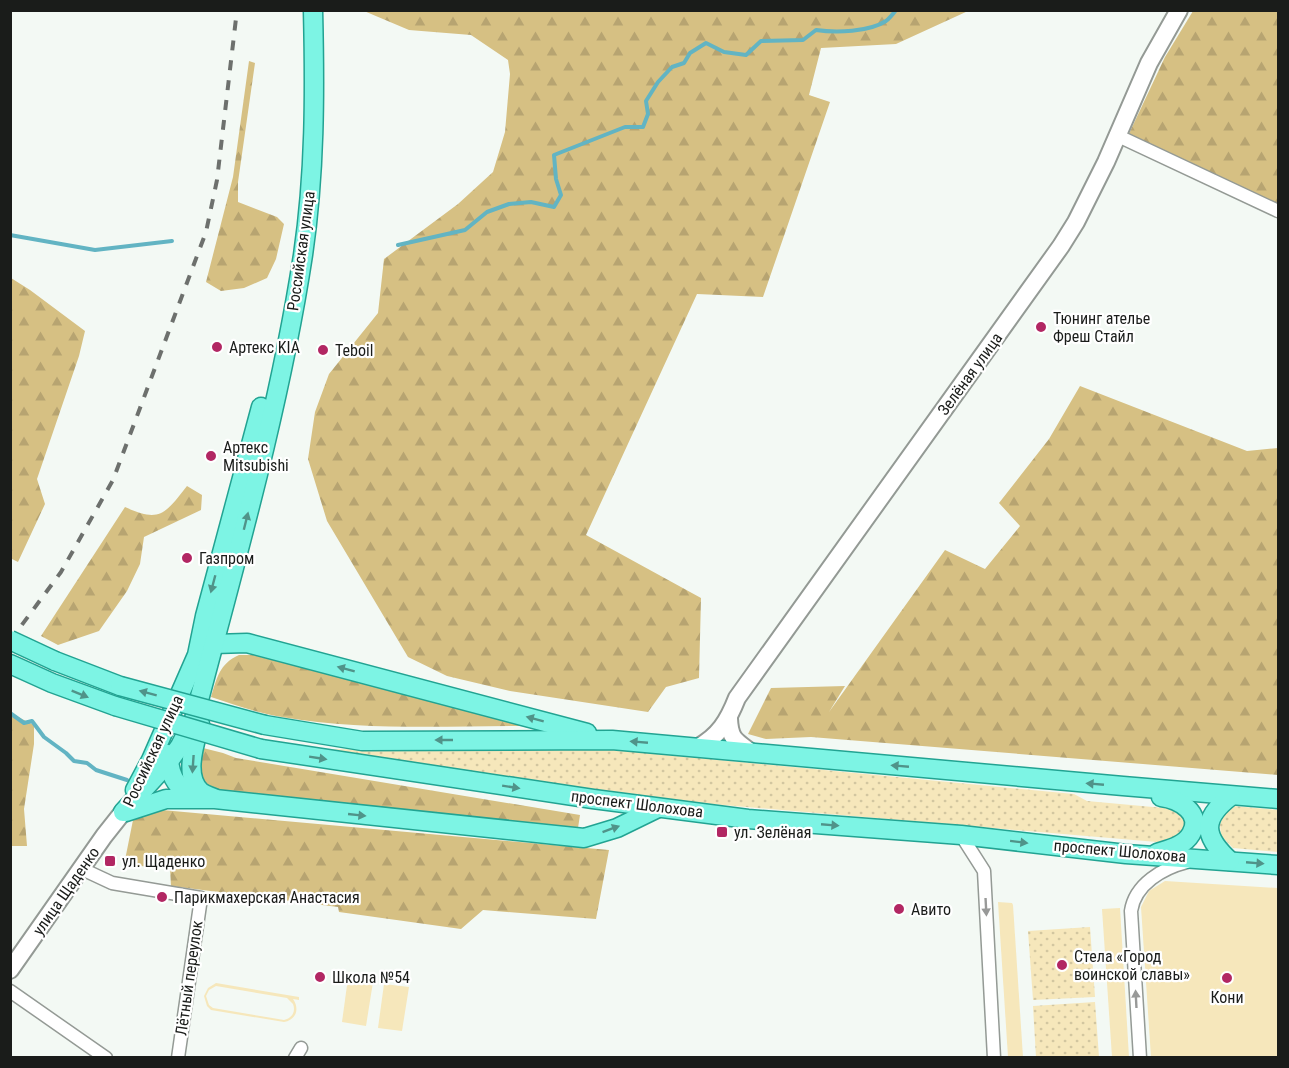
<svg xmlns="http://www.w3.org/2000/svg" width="1289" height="1068" viewBox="0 0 1289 1068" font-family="'Roboto Condensed',sans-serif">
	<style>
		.grass { fill: url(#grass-dots) }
		.forest { fill: url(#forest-firs) }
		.park { fill: #f6e7bb; fill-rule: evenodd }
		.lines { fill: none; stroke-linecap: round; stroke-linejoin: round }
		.stream { stroke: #62b4c3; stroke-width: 4 }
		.street-casing { stroke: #949a95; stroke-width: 15 }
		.secondary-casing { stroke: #949a95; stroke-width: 20 }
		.primary-casing { stroke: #22a392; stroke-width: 21 }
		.street { stroke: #fff; stroke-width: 12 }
		.secondary { stroke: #fff; stroke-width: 16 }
		.primary { stroke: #7df4e4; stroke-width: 18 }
		.rail { stroke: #6d706d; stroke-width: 4; stroke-dasharray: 10 10; stroke-linecap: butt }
		.primary-bridge-casing { stroke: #22a392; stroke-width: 21; stroke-linecap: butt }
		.primary-bridge { stroke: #7df4e4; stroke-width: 18 }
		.oneway { fill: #509389 }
		.oneway2 { fill: #989998 }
		.poi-dot { fill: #b22763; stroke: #fff; stroke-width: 2 }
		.labels { text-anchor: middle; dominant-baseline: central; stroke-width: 4.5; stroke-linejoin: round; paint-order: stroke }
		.street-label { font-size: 16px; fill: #1a1c1a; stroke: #fff }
		.poi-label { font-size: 16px; fill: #1a1c1a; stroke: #fff; text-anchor: start }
	</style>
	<defs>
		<pattern id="grass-dots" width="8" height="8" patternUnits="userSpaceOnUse" patternTransform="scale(1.5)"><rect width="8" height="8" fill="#f6e7bb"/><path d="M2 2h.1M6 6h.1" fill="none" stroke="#d2c6a0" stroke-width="1.8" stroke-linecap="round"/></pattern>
		<pattern id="forest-firs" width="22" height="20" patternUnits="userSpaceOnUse" patternTransform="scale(1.5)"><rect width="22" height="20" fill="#d6c083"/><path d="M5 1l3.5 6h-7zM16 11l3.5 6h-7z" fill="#b7a471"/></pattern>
	</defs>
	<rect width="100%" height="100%" fill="#f3f9f4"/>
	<g class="grass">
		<path d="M 584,747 L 1074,794 L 1087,801 L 1175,809 L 1187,820 C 1184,835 1173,842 1157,842 L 536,789 L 312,749 L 438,750 Z"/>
		<path d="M 1234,806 L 1278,810 L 1278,852 L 1233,848 L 1221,836 L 1220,824 L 1224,813 Z"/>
		<path d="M 1090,927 L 1095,997 L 1033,1000 L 1028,931 Z"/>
		<path d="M 1095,1002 L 1099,1057 L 1036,1057 L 1033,1006 Z"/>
	</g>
	<g class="forest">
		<path d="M 364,11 L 968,11 L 896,44 L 821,48 L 809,95 L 830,102 L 763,297 L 697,294 L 586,535 L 701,598 L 699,678 L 666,687 L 648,712 L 510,691 L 447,676 L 408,657 L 327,521 L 308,459 L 315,412 L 329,374 L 378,313 L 384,259 L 458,204 L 493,172 L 505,132 L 510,74 L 508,60 L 471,35 L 409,30 Z"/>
		<path d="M 1193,11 L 1278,11 L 1278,212 L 1126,140 L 1165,57 Z"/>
		<path d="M 249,61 L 255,63 L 238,182 L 238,202 L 277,217 L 284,224 L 276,259 L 267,278 L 244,288 L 221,291 L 206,282 L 233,177 Z"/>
		<path d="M 11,278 L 30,290 L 85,331 L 79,356 L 37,479 L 45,504 L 18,562 L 10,558 Z"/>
		<path d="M 1080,386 L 1247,451 L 1278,448 L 1278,775 L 811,737 L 766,739 L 748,734 L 771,688 L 845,686 L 829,712 L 945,550 L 985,569 L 1020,526 L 999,503 L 1049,439 Z"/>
		<path d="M 187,486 L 202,495 L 201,510 L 144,537 L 140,564 L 127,591 L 99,631 L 58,645 L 41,636 L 125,507 C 160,523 165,514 187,486 Z"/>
		<path d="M 239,655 L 253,655 L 529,726 C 447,726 363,731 282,717 C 258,713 235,705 211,697 C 217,678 219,664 239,655 Z"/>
		<path d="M 10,713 L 34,725 L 34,744 L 24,809 L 27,846 L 11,846 Z"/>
		<path d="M 199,747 L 223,753 L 236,758 L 580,815 L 578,828 L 216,791 C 197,779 200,768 199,747 Z"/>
		<path d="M 151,809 L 609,850 L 596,919 L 483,910 L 461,929 L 339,912 L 338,907 L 171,886 L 170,868 L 124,865 L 134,815 Z"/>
	</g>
	<g class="park">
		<path d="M 1165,881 L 1278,888 L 1278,1057 L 1151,1057 L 1141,907 L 1149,891 Z"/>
		<path d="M 998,902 L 1012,903 L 1013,905 L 1023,1057 L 1008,1057 Z"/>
		<path d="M 1120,908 L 1129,1057 L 1112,1057 L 1102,909 Z"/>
		<path d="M 348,978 L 373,982 L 366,1026 L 342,1022 Z"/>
		<path d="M 216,983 L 299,997 L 299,1000 L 293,999 C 300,1009 296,1020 284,1022 L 211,1010 L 207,1006 L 204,996 L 208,988 ZM 216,986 L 287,998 L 293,1004 C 296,1012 292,1018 284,1020 L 213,1008 L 209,1005 L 206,996 L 209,990 Z"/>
		<path d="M 384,984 L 409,987 L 402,1031 L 378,1028 Z"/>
	</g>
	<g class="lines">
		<g class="stream">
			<path d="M 10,235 L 95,250 L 172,241"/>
			<path d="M 398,245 L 465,230 L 487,212 L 509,204 L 531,202 L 554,207 L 561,195 L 556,179 L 554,155 L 625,127 L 643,127 L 648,114 L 646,101 L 658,82 L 672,67 L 684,63 L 690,53 L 706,43 L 724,52 L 746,55 L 761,41 L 803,40 L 816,30 C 836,33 869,32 886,21 C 890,18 893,14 896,10"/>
			<path d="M 10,713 L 24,723 L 32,721 L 44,737 L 66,753 L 74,761 L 87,763 L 96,770 L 127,780"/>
		</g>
		<g class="street-casing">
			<g id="street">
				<path d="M 1116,135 L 1278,211"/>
				<path d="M 961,835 L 984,871 L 994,1058"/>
				<path d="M 82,869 L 112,883 L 201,898 L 178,1058"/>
				<path d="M 10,991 L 106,1058"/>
				<path d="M 295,1058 L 301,1048"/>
				<path d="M 1140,1058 L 1131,911 C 1135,884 1163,868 1187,862"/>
			</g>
		</g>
		<g class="secondary-casing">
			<g id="secondary">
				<path d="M 729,719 C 730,740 736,741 752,753"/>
				<path d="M 697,748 C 719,736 728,721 737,698 L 1061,246 L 1076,222 L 1106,162 L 1149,63 L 1179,10"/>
				<path d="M 10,970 L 104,836 L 123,812"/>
			</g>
		</g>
		<g class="primary-casing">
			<g id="primary">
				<path d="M 205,650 L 214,644 L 247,643 L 587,733"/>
				<path d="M 55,661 L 120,686"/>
				<path d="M 10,664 L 52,683 L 115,706"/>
				<path d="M 200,724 C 195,743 183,776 201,792 C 205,795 210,796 214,798"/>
				<path d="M 265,725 L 362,741 L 612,740 L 1123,786 L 1278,799"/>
				<path d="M 261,749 L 593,799 L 748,819 L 961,835 L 1126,854 L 1278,865"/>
				<path d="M 168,754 C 170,776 174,782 190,798"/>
				<path d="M 135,790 L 151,760 L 197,655 L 205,616 L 261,407"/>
				<path d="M 123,812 L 167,764 L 180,746 L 194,719 C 234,566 279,412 303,255 C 315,174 315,92 313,10"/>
				<path d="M 126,812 L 166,799 L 215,799 L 584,838 L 617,828 L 658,808"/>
				<path d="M 1157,853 C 1169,849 1184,846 1191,834 C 1204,813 1178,799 1161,797"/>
				<path d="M 1230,861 C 1203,836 1201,819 1231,796"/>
			</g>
		</g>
		<use href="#street" class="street"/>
		<use href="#secondary" class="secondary"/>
		<use href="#primary" class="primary"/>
		<path class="rail" d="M 10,641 L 61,572 L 113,480 L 206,232 L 217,180 L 237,10"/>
		<g class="primary-bridge-casing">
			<g id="primary-bridge">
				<path d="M 10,640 L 55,661"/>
				<path d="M 120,686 L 265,725"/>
				<path d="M 115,706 L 261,749"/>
			</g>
		</g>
		<use href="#primary-bridge" class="primary-bridge"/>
	</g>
	<defs><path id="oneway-solid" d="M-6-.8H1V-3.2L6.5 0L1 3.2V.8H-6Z" transform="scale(1.5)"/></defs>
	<g class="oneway">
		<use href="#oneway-solid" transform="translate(246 521) rotate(-76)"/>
		<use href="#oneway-solid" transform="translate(213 584) rotate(105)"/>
		<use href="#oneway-solid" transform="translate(346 669) rotate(-165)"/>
		<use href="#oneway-solid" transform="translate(148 693) rotate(-165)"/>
		<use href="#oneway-solid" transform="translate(80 694) rotate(22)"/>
		<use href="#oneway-solid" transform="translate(535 719) rotate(-165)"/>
		<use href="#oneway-solid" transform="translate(444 740) rotate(180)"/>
		<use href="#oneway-solid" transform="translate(639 742) rotate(-175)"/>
		<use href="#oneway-solid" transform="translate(318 758) rotate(9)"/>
		<use href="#oneway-solid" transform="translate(193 764) rotate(94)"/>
		<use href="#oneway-solid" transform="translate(900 766) rotate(-175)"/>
		<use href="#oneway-solid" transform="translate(1095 784) rotate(-175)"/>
		<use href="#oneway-solid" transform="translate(511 787) rotate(9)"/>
		<use href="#oneway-solid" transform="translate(357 815) rotate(6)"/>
		<use href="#oneway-solid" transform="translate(830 825) rotate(5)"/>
		<use href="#oneway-solid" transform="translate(611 829) rotate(-20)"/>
		<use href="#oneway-solid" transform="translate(1019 842) rotate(7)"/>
		<use href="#oneway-solid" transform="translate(1255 863) rotate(5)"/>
	</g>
	<g class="oneway2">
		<use href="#oneway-solid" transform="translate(986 907) rotate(87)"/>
		<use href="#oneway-solid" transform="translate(1136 999) rotate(-93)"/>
	</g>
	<g class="poi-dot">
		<circle cx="1041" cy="327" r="6"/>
		<circle cx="217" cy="347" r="6"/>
		<circle cx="323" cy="350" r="6"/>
		<circle cx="211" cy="456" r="6"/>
		<circle cx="187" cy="558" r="6"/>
		<rect x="716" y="826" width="12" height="12" rx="3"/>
		<rect x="104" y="855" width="12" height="12" rx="3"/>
		<circle cx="162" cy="897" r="6"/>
		<circle cx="899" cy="909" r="6"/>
		<circle cx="1062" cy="965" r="6"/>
		<circle cx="320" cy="977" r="6"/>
		<circle cx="1227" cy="978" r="6"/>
	</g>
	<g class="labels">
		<g class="street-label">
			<text transform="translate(301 251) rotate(-82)">Российская улица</text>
			<text transform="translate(970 374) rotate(-54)">Зелёная улица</text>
			<text transform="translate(153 751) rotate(-65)">Российская улица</text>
			<text transform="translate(637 804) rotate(7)">проспект Шолохова</text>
			<text transform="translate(1120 851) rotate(5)">проспект Шолохова</text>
			<text transform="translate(66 891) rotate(-55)">улица Щаденко</text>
			<text transform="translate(189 978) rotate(-82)">Лётный переулок</text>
		</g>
		<g class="poi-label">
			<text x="1053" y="318">Тюнинг ателье<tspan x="1053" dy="18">Фреш Стайл</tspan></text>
			<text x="229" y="347">Артекс KIA</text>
			<text x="335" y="350">Teboil</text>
			<text x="223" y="447">Артекс<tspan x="223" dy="18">Mitsubishi</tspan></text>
			<text x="199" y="558">Газпром</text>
			<text x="734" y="832">ул. Зелёная</text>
			<text x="122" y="861">ул. Щаденко</text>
			<text x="174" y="897">Парикмахерская Анастасия</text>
			<text x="911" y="909">Авито</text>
			<text x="1074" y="956">Стела «Город<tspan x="1074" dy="18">воинской славы»</tspan></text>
			<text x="332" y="977">Школа №54</text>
			<text x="1227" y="997" text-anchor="middle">Кони</text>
		</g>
	</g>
	<rect width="1289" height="1068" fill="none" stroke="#1a1c1a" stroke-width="24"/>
</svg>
